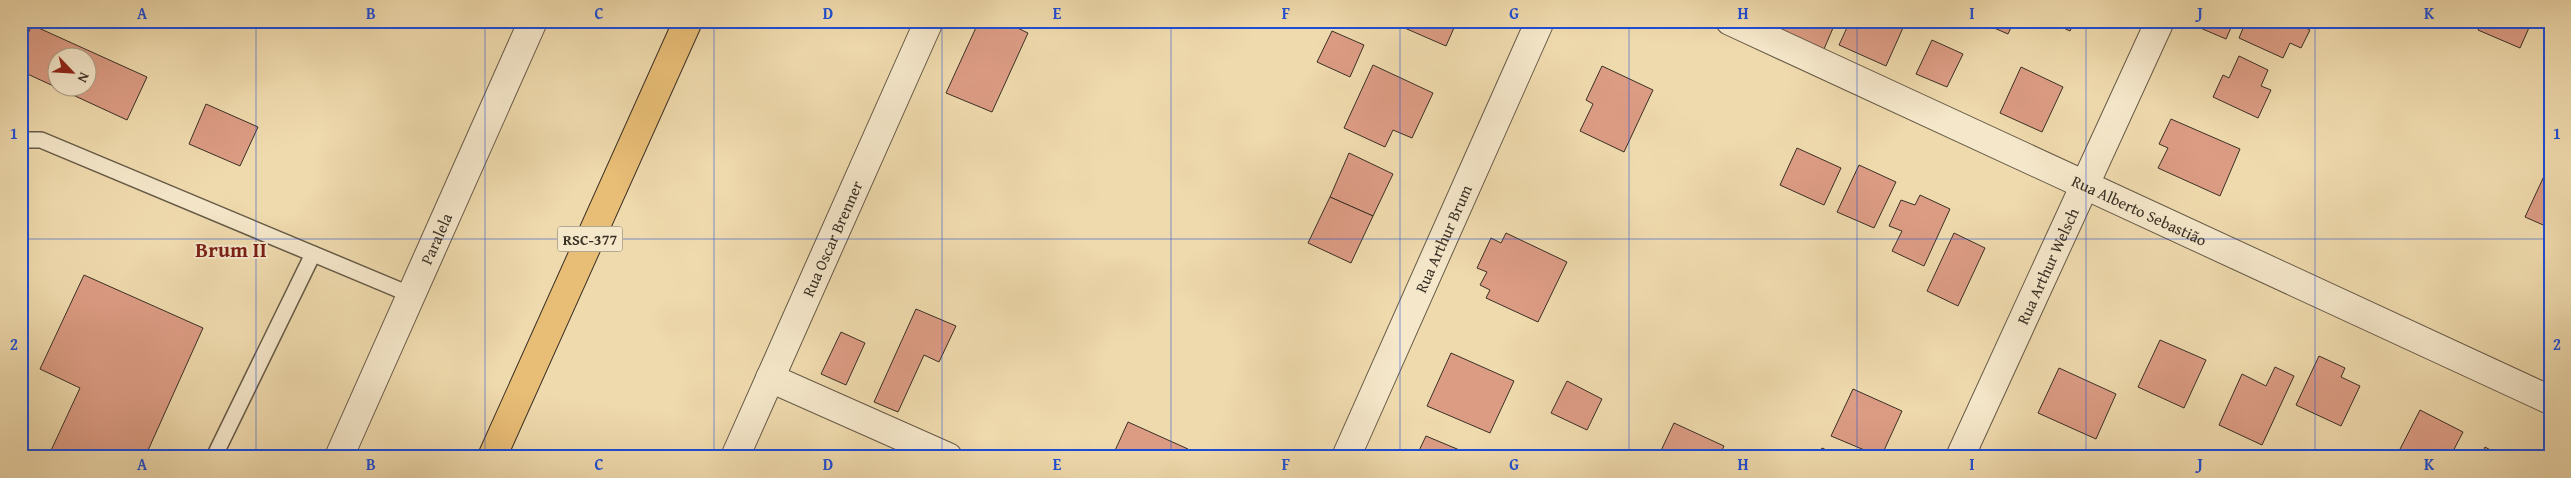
<svg xmlns="http://www.w3.org/2000/svg" width="2571" height="478" viewBox="0 0 2571 478" font-family="'Gentium Book Plus',serif">
	<style>
		.building { fill: #dc9c84; stroke: #393025; fill-rule: evenodd }
		.lines { fill: none; stroke-linecap: round; stroke-linejoin: round }
		.service-casing { stroke: #665a47; stroke-width: 18 }
		.minor-casing { stroke: #665a47; stroke-width: 30 }
		.primary-casing { stroke: #393025; stroke-width: 30 }
		.service { stroke: #f5e7ca; stroke-width: 15 }
		.minor { stroke: #f5e7ca; stroke-width: 28 }
		.primary { stroke: #e8bd76; stroke-width: 28 }
		.grid { fill: none; stroke: #1d4ed8; stroke-width: 1; stroke-opacity: 0.55 }
		.labels { text-anchor: middle; dominant-baseline: central; stroke-width: 4; stroke-linejoin: round; paint-order: stroke }
		.shield { fill: #f5e7ca; stroke: #716756; stroke-width: 1 }
		.shield-label { font-size: 15px; font-weight: bold; fill: #393025 }
		.street-label { font-size: 16px; fill: #393025; stroke: #f5e7ca }
		.district-label { font-size: 21px; font-weight: bold; fill: #7a1f14; stroke: #f5e7ca }
		.neatline { fill: none; stroke: #1d4ed8; stroke-width: 2 }
		.grid-label { font-size: 16px; text-anchor: middle; font-weight: bold; fill: #1d4ed8 }
	</style>
	<rect width="100%" height="100%" fill="#efdaad"/>
	<filter id="stains"><feTurbulence type="fractalNoise" baseFrequency=".004" numOctaves="4"/><feColorMatrix values="0 0 0 0 .2 0 0 0 0 .09 0 0 0 0 .02 0 0 0 .5 -.17"/></filter>
	<radialGradient id="worn" r=".72"><stop offset=".6" stop-color="#630" stop-opacity="0"/><stop offset="1" stop-color="#630" stop-opacity=".3"/></radialGradient>
	<g class="building">
		<path d="M 979,21 L 1003,21 L 1028,33 L 992,112 L 946,93 Z"/>
		<path d="M 1402,21 L 1457,21 L 1446,46 L 1400,26 Z"/>
		<path d="M 1781,21 L 1836,21 L 1824,49 L 1778,29 Z"/>
		<path d="M 1850,21 L 1906,21 L 1886,66 L 1839,45 Z"/>
		<path d="M 1978,21 L 2014,21 L 2008,34 Z"/>
		<path d="M 2049,21 L 2075,21 L 2070,31 Z"/>
		<path d="M 2201,21 L 2230,21 L 2233,23 L 2226,39 L 2198,27 Z"/>
		<path d="M 2246,21 L 2293,21 L 2310,30 L 2301,48 L 2290,43 L 2283,58 L 2239,38 Z"/>
		<path d="M 2482,21 L 2532,21 L 2520,48 L 2478,30 Z"/>
		<path d="M 32,25 L 147,77 L 127,120 L 21,71 L 21,48 ZM 58,58 L 88,58 L 88,88 L 58,88 Z"/>
		<path d="M 1332,31 L 1364,45 L 1350,77 L 1317,62 Z"/>
		<path d="M 1932,40 L 1963,54 L 1947,87 L 1916,74 Z"/>
		<path d="M 2239,56 L 2268,70 L 2261,86 L 2271,90 L 2258,118 L 2213,97 L 2223,75 L 2229,78 Z"/>
		<path d="M 1373,65 L 1433,93 L 1412,138 L 1393,130 L 1385,147 L 1344,128 Z"/>
		<path d="M 1602,66 L 1653,90 L 1624,152 L 1580,131 L 1593,104 L 1586,100 Z"/>
		<path d="M 2021,67 L 2063,87 L 2042,132 L 2000,113 Z"/>
		<path d="M 206,104 L 258,127 L 240,166 L 189,144 Z"/>
		<path d="M 2171,119 L 2240,149 L 2220,196 L 2158,168 L 2168,148 L 2159,144 Z"/>
		<path d="M 1797,148 L 1841,168 L 1824,205 L 1780,185 Z"/>
		<path d="M 1349,153 L 1393,174 L 1373,216 L 1330,197 Z"/>
		<path d="M 1859,165 L 1896,182 L 1874,228 L 1837,212 Z"/>
		<path d="M 2545,174 L 2550,177 L 2550,228 L 2525,217 Z"/>
		<path d="M 1920,195 L 1950,209 L 1924,266 L 1892,251 L 1902,231 L 1889,226 L 1901,200 L 1915,205 Z"/>
		<path d="M 1330,197 L 1373,216 L 1351,263 L 1308,243 Z"/>
		<path d="M 1506,233 L 1567,262 L 1538,322 L 1486,298 L 1490,290 L 1480,285 L 1487,272 L 1477,268 L 1491,238 L 1501,243 Z"/>
		<path d="M 1954,233 L 1985,248 L 1958,306 L 1927,291 Z"/>
		<path d="M 84,275 L 203,328 L 145,457 L 48,457 L 80,388 L 40,369 Z"/>
		<path d="M 916,309 L 956,326 L 939,362 L 924,355 L 898,412 L 874,402 Z"/>
		<path d="M 841,332 L 865,343 L 846,385 L 821,374 Z"/>
		<path d="M 2160,340 L 2206,360 L 2184,408 L 2138,387 Z"/>
		<path d="M 1451,353 L 1514,381 L 1490,433 L 1427,406 Z"/>
		<path d="M 2319,356 L 2345,368 L 2341,377 L 2360,386 L 2341,426 L 2296,405 Z"/>
		<path d="M 2275,367 L 2294,376 L 2262,445 L 2219,425 L 2242,374 L 2266,386 Z"/>
		<path d="M 2059,368 L 2116,394 L 2096,439 L 2038,413 Z"/>
		<path d="M 1567,381 L 1602,399 L 1587,430 L 1551,413 Z"/>
		<path d="M 1853,389 L 1902,411 L 1881,457 L 1831,436 Z"/>
		<path d="M 2420,410 L 2463,432 L 2450,457 L 2396,457 Z"/>
		<path d="M 1128,422 L 1188,449 L 1185,457 L 1112,457 Z"/>
		<path d="M 1674,423 L 1724,446 L 1719,457 L 1658,457 Z"/>
		<path d="M 1426,436 L 1469,454 L 1474,457 L 1416,457 Z"/>
		<path d="M 2485,447 L 2503,457 L 2480,457 Z"/>
		<path d="M 1822,448 L 1842,457 L 1817,457 Z"/>
	</g>
	<g class="lines">
		<g class="service-casing">
			<g id="service">
				<path d="M 21,140 L 41,140 L 409,294"/>
				<path d="M 214,457 L 313,254"/>
			</g>
		</g>
		<g class="minor-casing">
			<g id="minor">
				<path id="s1" d="M 1730,21 L 2550,400"/>
				<path d="M 770,378 L 948,457"/>
				<path id="s2" d="M 339,457 L 533,21"/>
				<path id="s3" d="M 735,457 L 929,21"/>
				<path id="s4" d="M 1346,457 L 1540,21"/>
				<path id="s5" d="M 1960,457 L 2160,21"/>
			</g>
		</g>
		<g class="primary-casing">
			<path id="primary" d="M 492,457 L 688,21"/>
		</g>
		<use href="#service" class="service"/>
		<use href="#minor" class="minor"/>
		<use href="#primary" class="primary"/>
	</g>
	<path class="grid" d="M 256,21 L 256,457M 485,21 L 485,457M 714,21 L 714,457M 942,21 L 942,457M 1171,21 L 1171,457M 1400,21 L 1400,457M 1629,21 L 1629,457M 1857,21 L 1857,457M 2086,21 L 2086,457M 2315,21 L 2315,457M 21,239 L 2550,239"/>
	<g class="labels">
		<rect class="shield" x="557.5" y="226.5" width="65" height="25" rx="4"/>
		<g class="shield-label">
			<text x="590" y="239">RSC-377</text>
		</g>
		<g class="street-label">
			<text stroke="none"><textPath href="#s1" startOffset="451">Rua Alberto Sebastião</textPath></text>
			<text stroke="none"><textPath href="#s2" startOffset="239">Paralela</textPath></text>
			<text stroke="none"><textPath href="#s3" startOffset="239">Rua Oscar Brenner</textPath></text>
			<text stroke="none"><textPath href="#s4" startOffset="239">Rua Arthur Brum</textPath></text>
			<text stroke="none"><textPath href="#s5" startOffset="210">Rua Arthur Welsch</textPath></text>
		</g>
		<g class="district-label">
			<text x="231" y="249">Brum II</text>
		</g>
	</g>
	<rect width="2571" height="478" fill="none" stroke="#efdaad" stroke-width="55"/>
	<g transform="translate(72 72) rotate(115)"><circle r="24" fill="#f5e7ca" stroke="#aa9e88"/>
	<path d="M0-4L9 19L0 12L-9 19Z" fill="#8f2418"/>
	<text y="-8" font-size="14" font-weight="bold" text-anchor="middle" fill="#393025">N</text>
	</g>
	<rect x="28" y="28" width="2516" height="422" class="neatline"/>
	<g class="grid-label">
		<text x="142" y="19">A</text>
		<text x="371" y="19">B</text>
		<text x="599" y="19">C</text>
		<text x="828" y="19">D</text>
		<text x="1057" y="19">E</text>
		<text x="1286" y="19">F</text>
		<text x="1514" y="19">G</text>
		<text x="1743" y="19">H</text>
		<text x="1972" y="19">I</text>
		<text x="2200" y="19">J</text>
		<text x="2429" y="19">K</text>
		<text x="14" y="139">1</text>
		<text x="2557" y="139">1</text>
		<text x="14" y="350">2</text>
		<text x="2557" y="350">2</text>
		<text x="142" y="470">A</text>
		<text x="371" y="470">B</text>
		<text x="599" y="470">C</text>
		<text x="828" y="470">D</text>
		<text x="1057" y="470">E</text>
		<text x="1286" y="470">F</text>
		<text x="1514" y="470">G</text>
		<text x="1743" y="470">H</text>
		<text x="1972" y="470">I</text>
		<text x="2200" y="470">J</text>
		<text x="2429" y="470">K</text>
	</g>
	<rect width="100%" height="100%" filter="url(#stains)"/>
	<rect width="100%" height="100%" fill="url(#worn)"/>
</svg>
